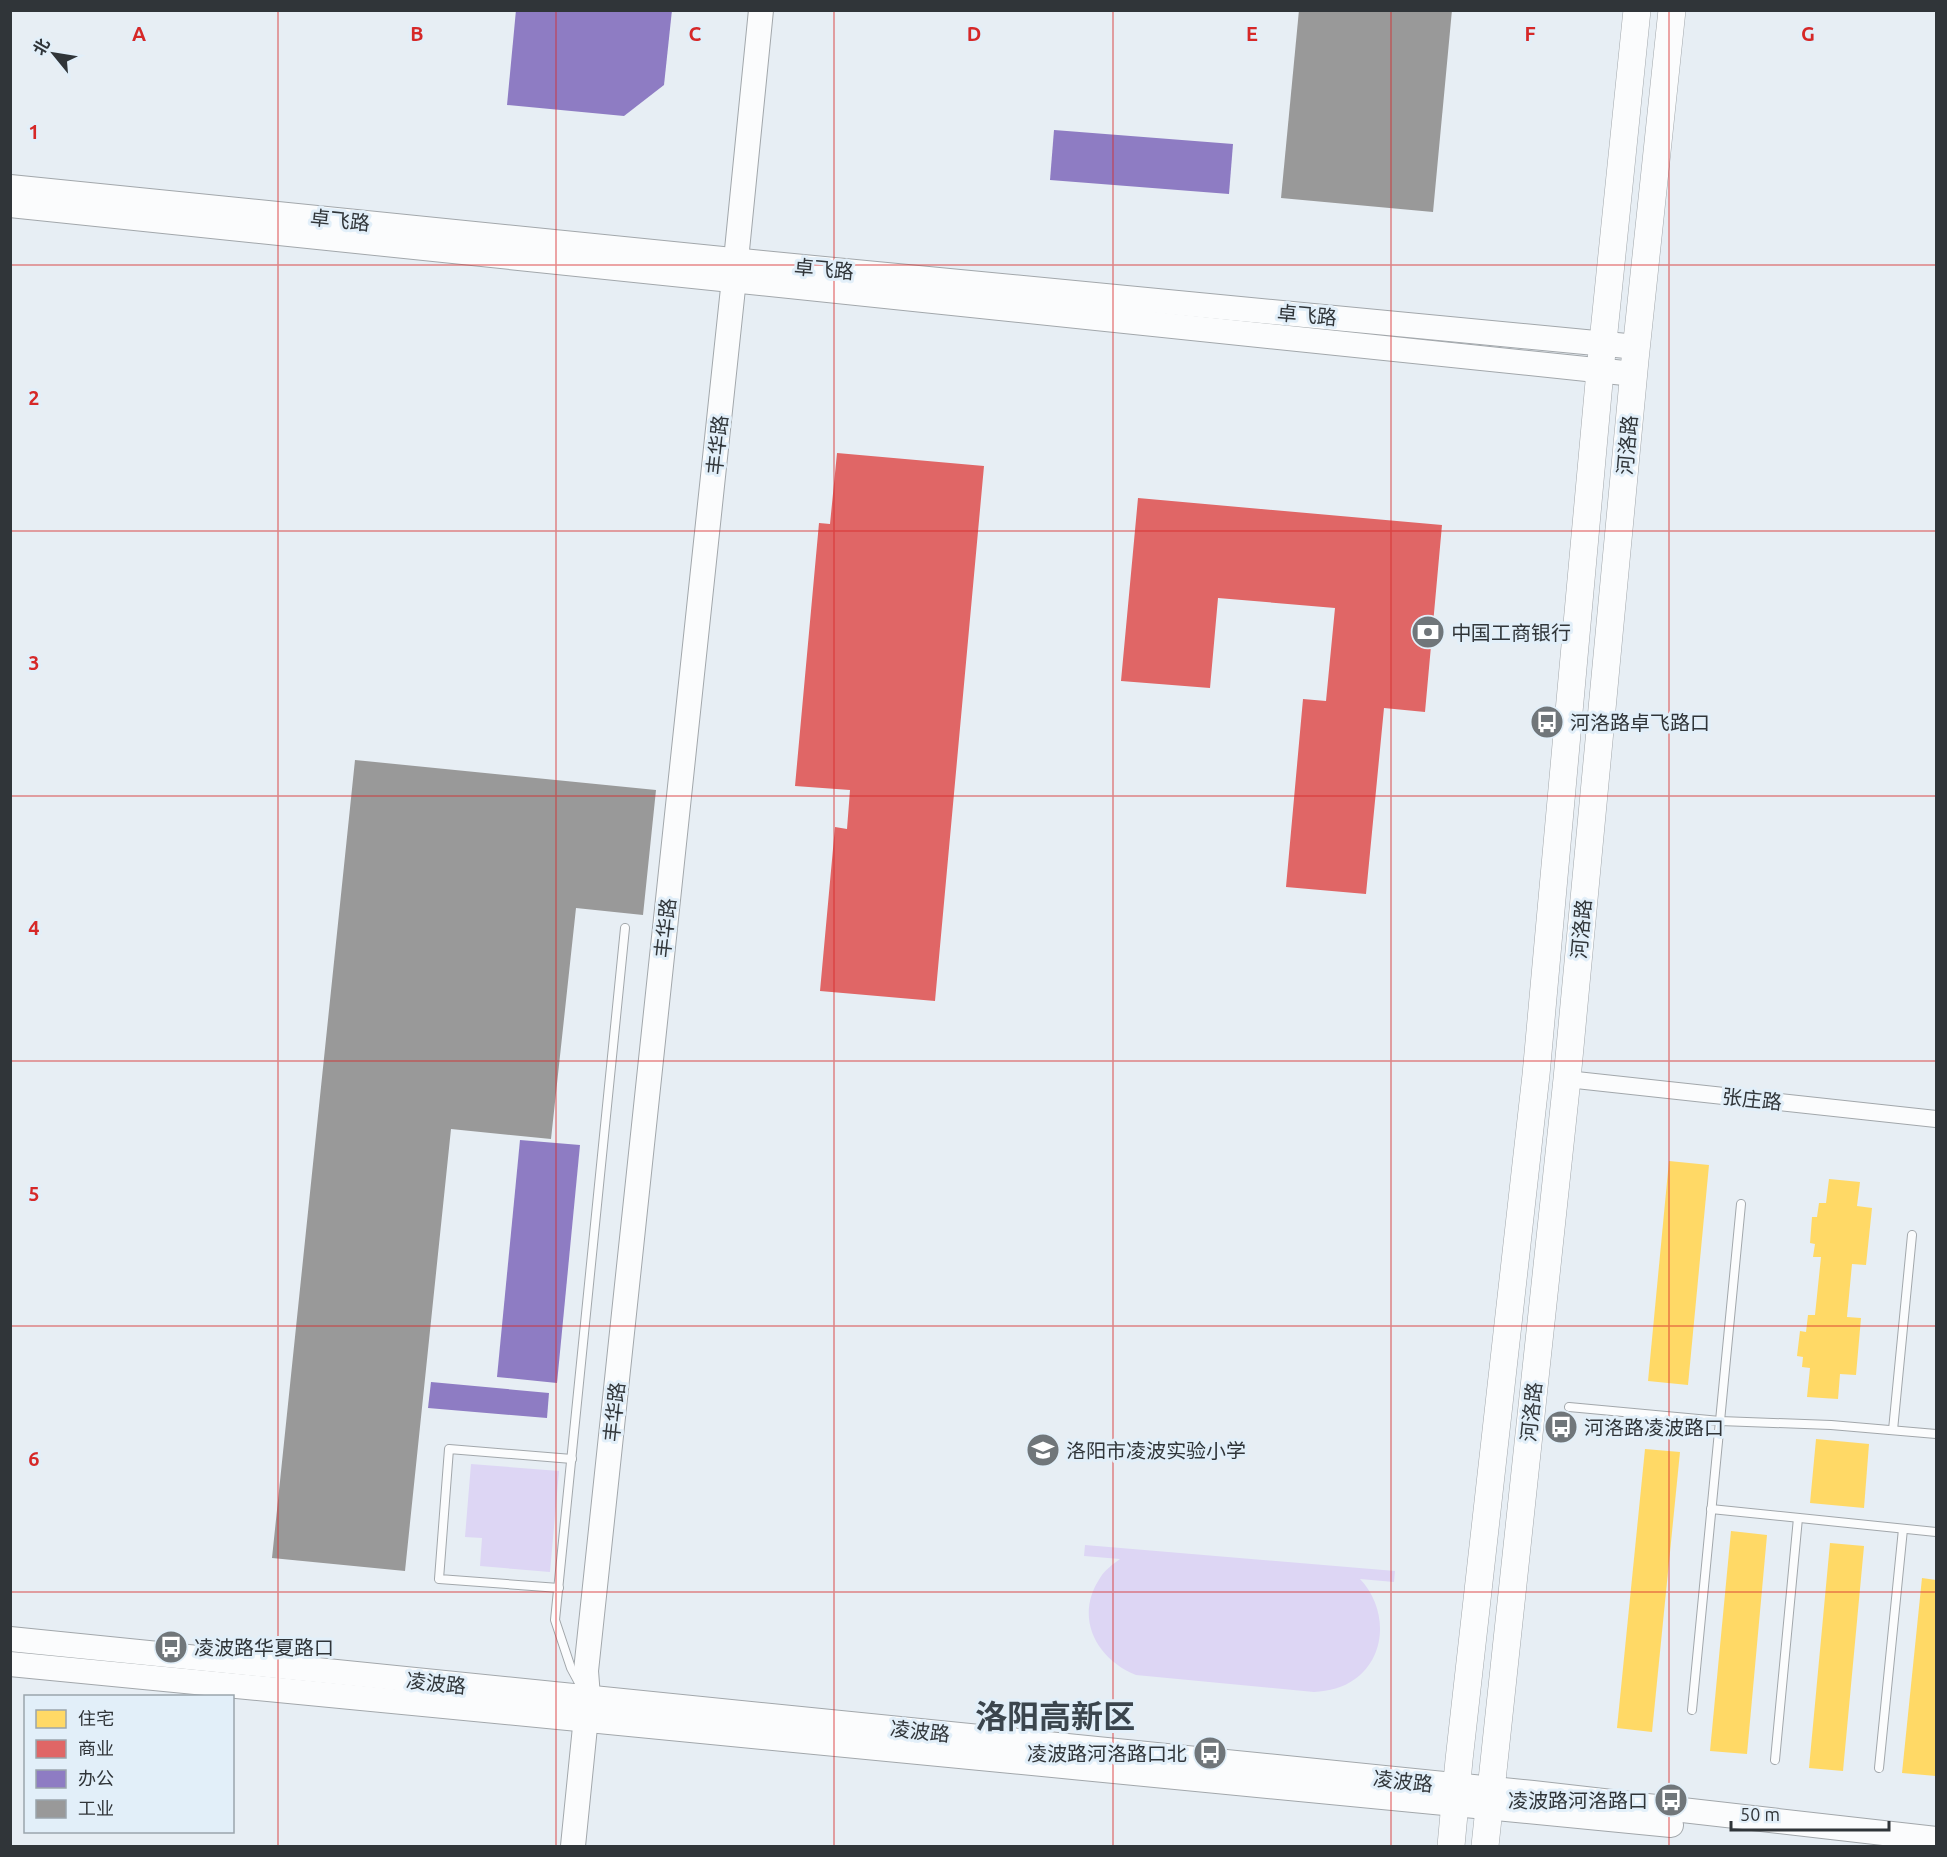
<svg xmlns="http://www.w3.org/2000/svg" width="1947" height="1857" viewBox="0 0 1947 1857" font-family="Ubuntu,'Noto Sans SC',sans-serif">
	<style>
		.grass { fill: #ddd6f4 }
		.homes { fill: #ffd966 }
		.shops { fill: #e06666 }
		.offices { fill: #8e7cc3 }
		.industry { fill: #999 }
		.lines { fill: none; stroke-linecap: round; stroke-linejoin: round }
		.lane-casing { stroke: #a2a7ab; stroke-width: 10 }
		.street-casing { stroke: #a2a7ab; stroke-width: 18 }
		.secondary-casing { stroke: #a2a7ab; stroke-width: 26 }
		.primary-casing { stroke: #a2a7ab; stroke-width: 28 }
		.lane { stroke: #fbfcfd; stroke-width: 8 }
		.street { stroke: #fbfcfd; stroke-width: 16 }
		.secondary { stroke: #fbfcfd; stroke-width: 24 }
		.primary { stroke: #fbfcfd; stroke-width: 27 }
		.grid { fill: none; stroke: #d62828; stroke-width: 1.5; stroke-opacity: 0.55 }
		.labels { text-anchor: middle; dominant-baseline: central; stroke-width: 6; stroke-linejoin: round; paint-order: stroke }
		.street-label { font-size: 20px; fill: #303539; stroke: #e2eff9 }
		.poi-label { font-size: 20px; fill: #303539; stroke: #e2eff9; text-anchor: start }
		.town-label { font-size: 32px; font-weight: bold; fill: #3b454d; stroke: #e2eff9 }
		.grid-label { font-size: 20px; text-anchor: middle; font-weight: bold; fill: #d62828; stroke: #e2eff9; stroke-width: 6; stroke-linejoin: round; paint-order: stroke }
	</style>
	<rect width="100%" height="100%" fill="#e7eef4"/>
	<g class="grass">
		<path d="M 471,1464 L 559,1471 L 550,1572 L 480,1566 L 482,1538 L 465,1537 Z"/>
		<path d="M 1085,1545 L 1395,1571 L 1394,1582 L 1360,1579 C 1387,1607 1388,1655 1355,1679 C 1343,1688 1329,1691 1314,1692 L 1136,1675 C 1096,1659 1074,1617 1100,1578 C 1105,1570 1113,1564 1120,1559 L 1084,1556 Z"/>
	</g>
	<g class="homes">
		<path d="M 1669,1161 L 1709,1165 L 1688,1385 L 1648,1381 Z"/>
		<path d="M 1829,1179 L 1860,1182 L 1857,1206 L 1872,1208 L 1866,1265 L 1852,1264 L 1847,1317 L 1861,1318 L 1856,1375 L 1840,1374 L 1838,1399 L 1807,1397 L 1810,1368 L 1802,1367 L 1803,1357 L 1797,1356 L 1800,1331 L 1806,1332 L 1808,1315 L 1815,1315 L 1821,1257 L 1813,1257 L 1815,1244 L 1810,1243 L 1812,1217 L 1817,1217 L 1819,1203 L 1826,1203 Z"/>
		<path d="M 1816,1439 L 1869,1444 L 1864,1508 L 1810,1503 Z"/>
		<path d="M 1645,1449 L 1680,1452 L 1652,1732 L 1617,1728 Z"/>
		<path d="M 1731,1531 L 1767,1535 L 1747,1754 L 1710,1751 Z"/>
		<path d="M 1830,1543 L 1864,1546 L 1843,1771 L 1809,1768 Z"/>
		<path d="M 1922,1578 L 1936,1580 L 1936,1776 L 1902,1773 Z"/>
	</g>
	<g class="shops">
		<path d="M 837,453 L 984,466 L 935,1001 L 820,991 L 835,827 L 847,829 L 850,790 L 795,786 L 819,523 L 830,524 Z"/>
		<path d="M 1138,498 L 1442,525 L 1425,712 L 1384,708 L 1366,894 L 1286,887 L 1303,699 L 1326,701 L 1335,608 L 1218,598 L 1210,688 L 1121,681 Z"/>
	</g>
	<g class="offices">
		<path d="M 516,10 L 672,10 L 664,85 L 624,116 L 507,105 Z"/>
		<path d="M 1054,130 L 1233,144 L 1229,194 L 1050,180 Z"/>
		<path d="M 520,1140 L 580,1145 L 557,1383 L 497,1377 Z"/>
		<path d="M 431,1382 L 549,1393 L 547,1418 L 428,1408 Z"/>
	</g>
	<g class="industry">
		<path d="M 1299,10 L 1452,10 L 1433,212 L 1281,198 Z"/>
		<path d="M 355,760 L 656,790 L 643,915 L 576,908 L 551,1139 L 451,1129 L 405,1571 L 272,1558 Z"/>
	</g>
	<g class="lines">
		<g class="lane-casing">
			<g id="lane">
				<path d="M 1741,1204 L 1720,1421 L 1831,1425 L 1936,1434"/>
				<path d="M 1569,1407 L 1720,1421 L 1692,1710"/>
				<path d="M 1893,1430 L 1912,1235"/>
				<path d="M 1711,1509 L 1936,1532"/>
				<path d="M 559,1588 L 439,1579 L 449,1449 L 572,1459"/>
				<path d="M 578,1681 L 571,1668 L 555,1620 L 625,928"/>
				<path d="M 1775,1760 L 1798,1518"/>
				<path d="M 1879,1768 L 1903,1529"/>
			</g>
		</g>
		<g class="street-casing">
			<path id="street" d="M 1567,1079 L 1936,1119"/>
		</g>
		<g class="secondary-casing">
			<g id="secondary">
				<path d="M 10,187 L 762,263 L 1637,347"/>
				<path d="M 10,205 L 1634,374"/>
				<path d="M 10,1639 L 1533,1793 L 1936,1839"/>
				<path d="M 10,1664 L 1671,1825"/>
				<path d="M 573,1846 L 588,1697 L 586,1671 L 736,260 L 761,10"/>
			</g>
		</g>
		<g class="primary-casing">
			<g id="primary">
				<path d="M 1451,1846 L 1459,1760 L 1536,1075 L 1600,371 L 1637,10"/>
				<path d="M 1485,1846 L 1567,1079 L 1635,360 L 1672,10"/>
			</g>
		</g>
		<use href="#lane" class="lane"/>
		<use href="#street" class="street"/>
		<use href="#secondary" class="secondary"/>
		<use href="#primary" class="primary"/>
	</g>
	<path class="grid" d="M 278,10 L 278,1846M 556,10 L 556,1846M 834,10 L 834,1846M 1113,10 L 1113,1846M 1391,10 L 1391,1846M 1669,10 L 1669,1846M 10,265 L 1936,265M 10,531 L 1936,531M 10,796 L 1936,796M 10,1061 L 1936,1061M 10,1326 L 1936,1326M 10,1592 L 1936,1592"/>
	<defs>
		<g id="bank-disc" transform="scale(1.725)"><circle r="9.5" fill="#70767a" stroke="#e2eff9"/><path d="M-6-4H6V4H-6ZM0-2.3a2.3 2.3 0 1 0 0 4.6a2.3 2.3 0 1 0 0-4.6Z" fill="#fff"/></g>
		<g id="bus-disc" transform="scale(1.725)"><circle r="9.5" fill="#70767a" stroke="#e2eff9"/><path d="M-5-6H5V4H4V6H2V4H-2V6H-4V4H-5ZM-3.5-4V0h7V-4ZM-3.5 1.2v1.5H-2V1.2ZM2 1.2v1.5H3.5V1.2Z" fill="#fff"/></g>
		<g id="school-disc" transform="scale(1.725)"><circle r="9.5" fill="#70767a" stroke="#e2eff9"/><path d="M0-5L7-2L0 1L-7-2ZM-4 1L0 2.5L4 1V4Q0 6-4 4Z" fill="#fff"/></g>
	</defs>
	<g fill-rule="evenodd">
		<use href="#bank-disc" x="1428" y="632"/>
		<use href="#bus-disc" x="1547" y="722"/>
		<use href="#bus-disc" x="1561" y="1427"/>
		<use href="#school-disc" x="1043" y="1450"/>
		<use href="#bus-disc" x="171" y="1647"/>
		<use href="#bus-disc" x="1210" y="1753"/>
		<use href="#bus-disc" x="1671" y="1800"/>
	</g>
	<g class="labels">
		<g class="street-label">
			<text transform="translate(340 220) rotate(6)">卓飞路</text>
			<text transform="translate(824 269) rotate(5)">卓飞路</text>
			<text transform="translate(1307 315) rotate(5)">卓飞路</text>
			<text transform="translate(717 445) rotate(-84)">丰华路</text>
			<text transform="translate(1627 445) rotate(-85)">河洛路</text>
			<text transform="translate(665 928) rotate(-84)">丰华路</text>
			<text transform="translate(1581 929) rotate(-85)">河洛路</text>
			<text transform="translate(1752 1099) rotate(6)">张庄路</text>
			<text transform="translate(614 1412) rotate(-84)">丰华路</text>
			<text transform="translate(1531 1412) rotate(-84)">河洛路</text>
			<text transform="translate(436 1683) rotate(6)">凌波路</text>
			<text transform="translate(920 1731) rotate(6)">凌波路</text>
			<text transform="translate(1403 1781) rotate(6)">凌波路</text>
		</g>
		<g class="poi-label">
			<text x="1451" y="632">中国工商银行</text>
			<text x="1570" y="722">河洛路卓飞路口</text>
			<text x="1584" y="1427">河洛路凌波路口</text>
			<text x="1066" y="1450">洛阳市凌波实验小学</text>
			<text x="194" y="1647">凌波路华夏路口</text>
			<text x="1187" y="1753" text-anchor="end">凌波路河洛路口北</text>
			<text x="1648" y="1800" text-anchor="end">凌波路河洛路口</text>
		</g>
		<g class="town-label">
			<text x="1055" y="1716">洛阳高新区</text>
		</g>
	</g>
	<g class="grid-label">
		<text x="139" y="41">A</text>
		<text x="417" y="41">B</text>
		<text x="695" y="41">C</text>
		<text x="974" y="41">D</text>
		<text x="1252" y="41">E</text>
		<text x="1530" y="41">F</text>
		<text x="1808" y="41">G</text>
		<text x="34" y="139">1</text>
		<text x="34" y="405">2</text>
		<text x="34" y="670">3</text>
		<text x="34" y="935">4</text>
		<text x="34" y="1201">5</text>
		<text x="34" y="1466">6</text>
	</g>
	<rect width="1947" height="1857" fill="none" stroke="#303539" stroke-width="24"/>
	<rect x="24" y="1695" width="210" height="138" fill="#e2eff9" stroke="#9ba5ac" stroke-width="1.5"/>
	<rect x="36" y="1710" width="30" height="18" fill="#ffd966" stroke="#9ba5ac" stroke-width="1.5"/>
	<text x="78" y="1725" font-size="18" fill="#303539">住宅</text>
	<rect x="36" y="1740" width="30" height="18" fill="#e06666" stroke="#9ba5ac" stroke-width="1.5"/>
	<text x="78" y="1755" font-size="18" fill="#303539">商业</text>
	<rect x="36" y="1770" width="30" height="18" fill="#8e7cc3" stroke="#9ba5ac" stroke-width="1.5"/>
	<text x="78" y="1785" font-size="18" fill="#303539">办公</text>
	<rect x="36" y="1800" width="30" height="18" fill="#999999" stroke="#9ba5ac" stroke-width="1.5"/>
	<text x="78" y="1815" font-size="18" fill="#303539">工业</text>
	<g transform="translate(54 54) rotate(300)" stroke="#e2eff9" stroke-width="4.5" paint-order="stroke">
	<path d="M0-4.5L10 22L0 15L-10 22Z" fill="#303539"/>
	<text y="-9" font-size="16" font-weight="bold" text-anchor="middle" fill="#303539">北</text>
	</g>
	<path d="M1731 1821v9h158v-9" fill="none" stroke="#303539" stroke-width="3"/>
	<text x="1740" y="1821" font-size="18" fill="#303539" stroke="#e2eff9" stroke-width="4.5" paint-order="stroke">50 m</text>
</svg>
